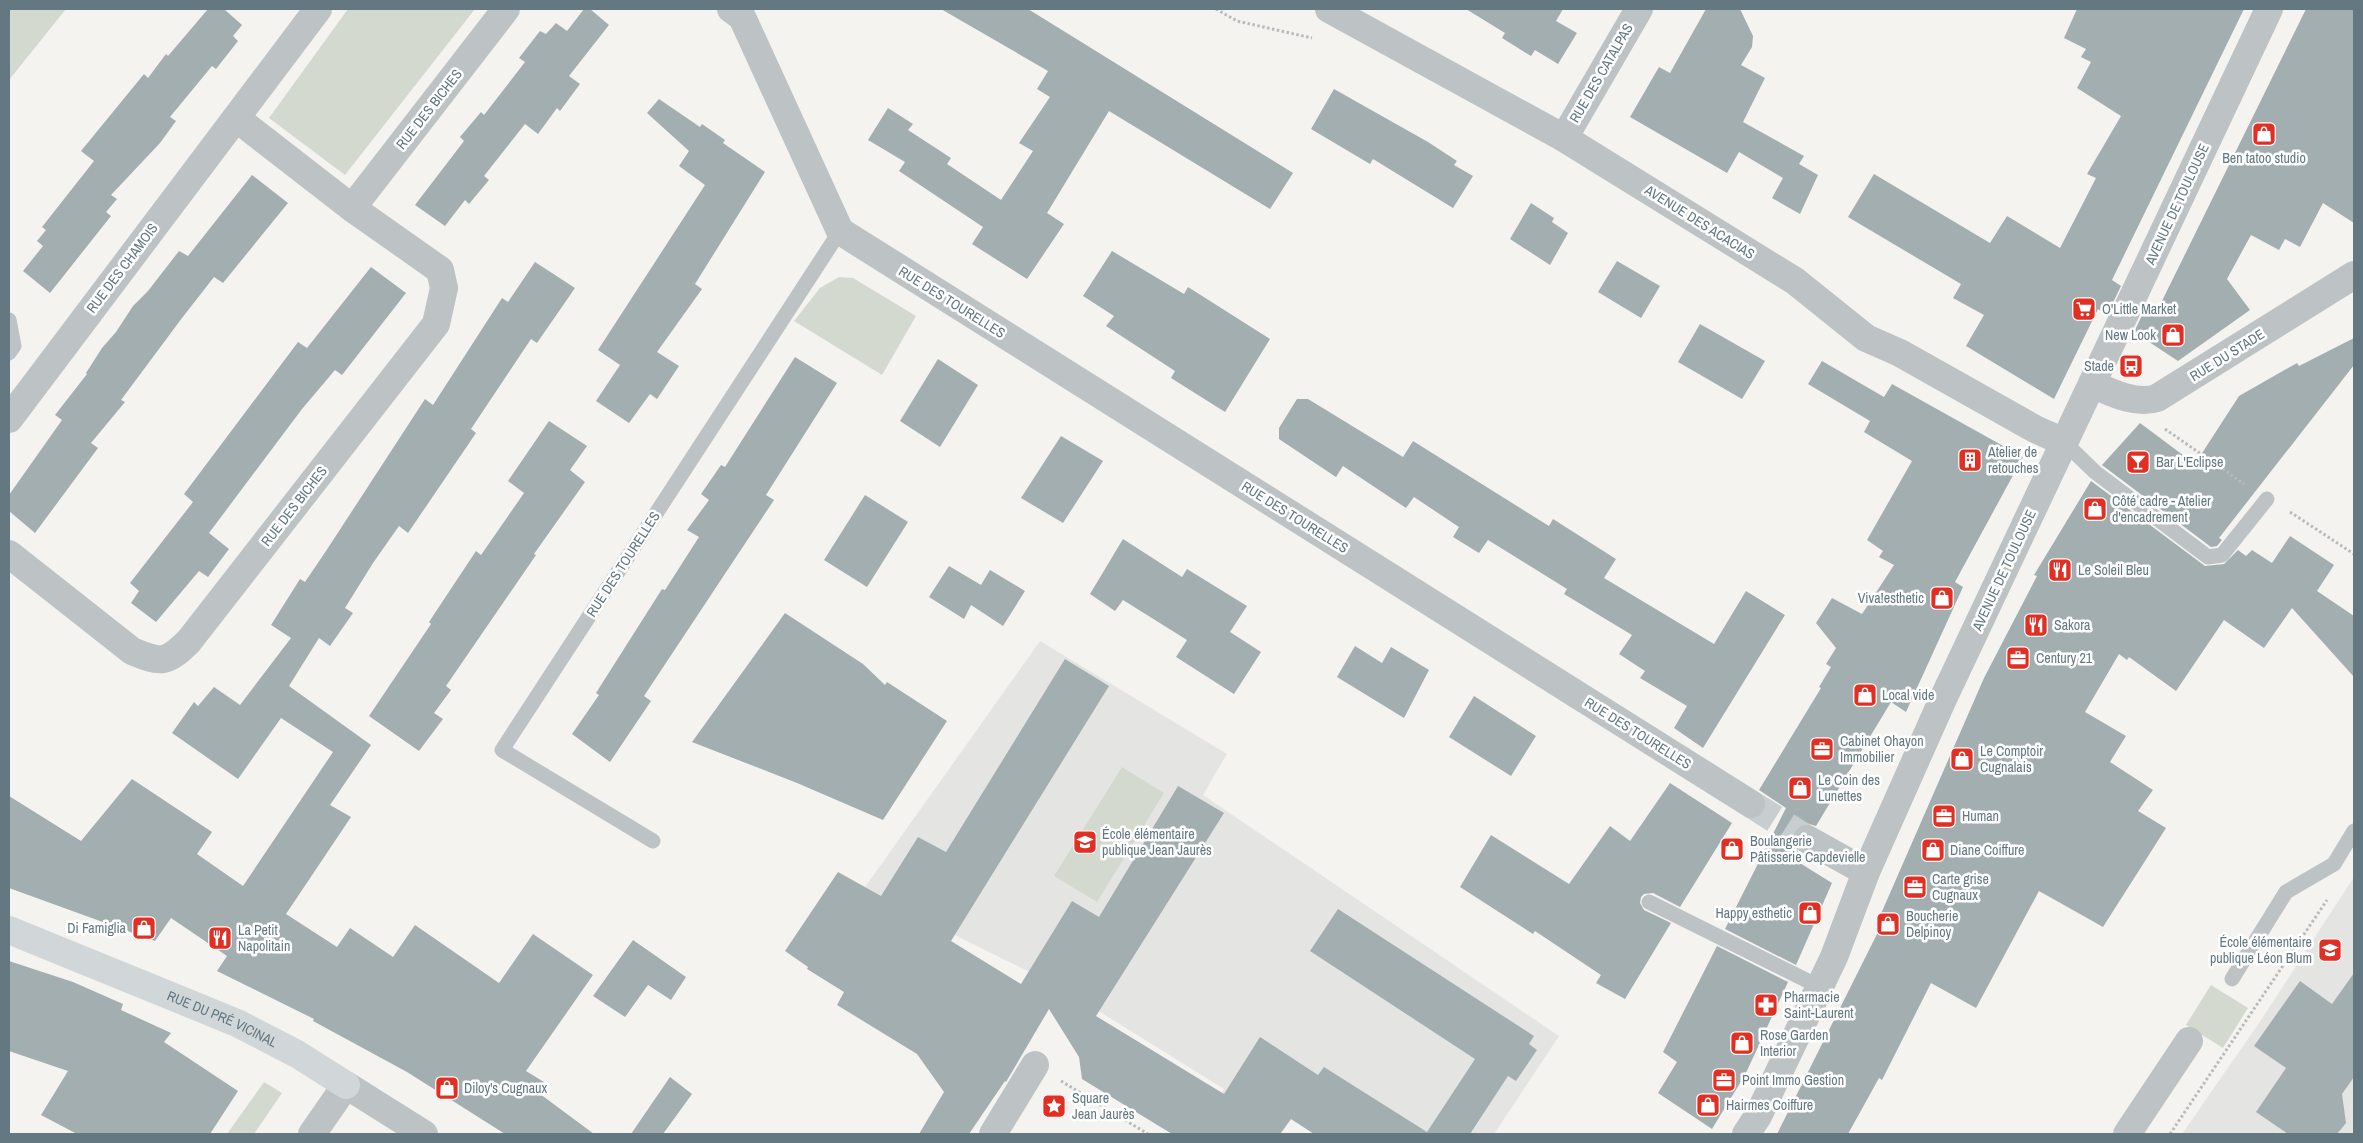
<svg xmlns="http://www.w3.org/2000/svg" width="2363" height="1143" viewBox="0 0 2363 1143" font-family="'Archivo Narrow',sans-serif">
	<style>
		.built { fill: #e4e5e3 }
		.green { fill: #d4d9cf }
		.building { fill: #a3aeb1 }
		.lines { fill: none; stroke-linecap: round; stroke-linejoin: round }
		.minor-tunnel { stroke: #c8cecf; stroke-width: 28; stroke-dasharray: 28 14; stroke-linecap: butt }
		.path { stroke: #b7babc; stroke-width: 3; stroke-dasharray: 2.5 2.5; stroke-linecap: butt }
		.service { stroke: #bdc2c4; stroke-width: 15 }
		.minor { stroke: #bdc2c4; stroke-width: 28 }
		.tertiary { stroke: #bdc2c4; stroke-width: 28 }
		.secondary { stroke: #d1d6d9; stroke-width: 28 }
		.labels { text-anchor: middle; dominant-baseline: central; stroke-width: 5; stroke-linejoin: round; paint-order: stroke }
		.street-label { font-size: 14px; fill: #637881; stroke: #fff }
		.poi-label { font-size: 14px; fill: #637881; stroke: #fff; text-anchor: start }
	</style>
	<rect width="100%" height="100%" fill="#f4f3f0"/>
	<g class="built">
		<path d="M 1040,641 L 1227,754 L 1203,795 L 1559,1036 L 1494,1134 L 1315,1134 L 1291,1119 L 1281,1134 L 1197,1134 L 1224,1089 L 1060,987 L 863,890 Z"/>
		<path d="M 2354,877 L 2354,1134 L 2182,1134 L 2259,1023 Z"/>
	</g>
	<g class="green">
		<path d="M 9,9 L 66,9 L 9,80 Z"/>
		<path d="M 348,9 L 475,9 L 345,175 L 269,118 Z"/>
		<path d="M 839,277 L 853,278 L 916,316 L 882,375 L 794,321 L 820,288 Z"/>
		<path d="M 1122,767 L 1164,793 L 1097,902 L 1054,876 Z"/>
		<path d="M 2211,985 L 2248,1008 L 2223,1048 L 2186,1025 Z"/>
		<path d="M 264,1082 L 282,1093 L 254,1134 L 227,1134 Z"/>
	</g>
	<g class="building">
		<path d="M 208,9 L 224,9 L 242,25 L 233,36 L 238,41 L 216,69 L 212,66 L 170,117 L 176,121 L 160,143 L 111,195 L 117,199 L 106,212 L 111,216 L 50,293 L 23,271 L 43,246 L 37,241 L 46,230 L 42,227 L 94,161 L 81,151 L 144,74 L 148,78 L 166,54 L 168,56 Z"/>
		<path d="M 584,9 L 590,9 L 609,25 L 569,76 L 580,84 L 560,111 L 557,108 L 538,134 L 525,124 L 484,176 L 489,180 L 469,204 L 465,200 L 445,226 L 415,205 L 464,141 L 460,137 L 481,112 L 484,115 L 525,62 L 519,58 L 540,31 L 546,34 L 556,23 L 567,31 Z"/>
		<path d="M 941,9 L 1028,9 L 1293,173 L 1270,209 L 1109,111 L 1047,213 L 1064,224 L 1027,279 L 972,244 L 983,227 L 899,171 L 905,162 L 868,140 L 888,108 L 913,124 L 908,130 L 951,158 L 947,164 L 1001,200 L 1033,151 L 1019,143 L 1050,97 L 1037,89 L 1048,71 Z"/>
		<path d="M 1466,9 L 1563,9 L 1556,21 L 1577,33 L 1558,64 L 1535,50 L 1531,56 L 1502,38 L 1505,33 Z"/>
		<path d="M 1706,9 L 1740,9 L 1753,36 L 1752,47 L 1741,65 L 1765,78 L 1743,122 L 1804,156 L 1799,164 L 1818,175 L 1800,214 L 1772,198 L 1783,178 L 1739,152 L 1727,173 L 1630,117 L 1659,67 L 1670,73 Z"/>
		<path d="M 2077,9 L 2244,9 L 2112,280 L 2121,286 L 2107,315 L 2098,309 L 2054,399 L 1966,346 L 1984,315 L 1953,298 L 1961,284 L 1848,217 L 1874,174 L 1990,243 L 2007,216 L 2060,248 L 2096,178 L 2087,174 L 2121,116 L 2077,88 L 2091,62 L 2081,57 L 2086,49 L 2064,38 Z"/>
		<path d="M 2306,9 L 2354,9 L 2354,223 L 2323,203 L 2300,247 L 2285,239 L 2279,250 L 2251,235 L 2227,279 L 2250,310 L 2178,361 L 2134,332 L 2148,303 L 2158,309 Z"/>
		<path d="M 1334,89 L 1428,142 L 1457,161 L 1454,165 L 1473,176 L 1453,208 L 1373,159 L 1370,164 L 1311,129 Z"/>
		<path d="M 659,99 L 700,127 L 702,124 L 725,140 L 723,143 L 765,172 L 695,284 L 702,289 L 657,352 L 679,366 L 657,399 L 650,394 L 629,423 L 596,401 L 620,365 L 598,350 L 705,185 L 679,166 L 689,151 L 647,113 Z"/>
		<path d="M 252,175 L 288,203 L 223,283 L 214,277 L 182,318 L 121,400 L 125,402 L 91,443 L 98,448 L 35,533 L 9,511 L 9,495 L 62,420 L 55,415 L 87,374 L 86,373 L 102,348 L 116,332 L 133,306 L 148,291 L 179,251 L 188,256 Z"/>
		<path d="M 1531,203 L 1554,218 L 1552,222 L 1568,233 L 1550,265 L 1510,239 Z"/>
		<path d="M 1112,251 L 1184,294 L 1188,287 L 1270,339 L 1225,412 L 1171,378 L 1175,371 L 1106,326 L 1114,316 L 1083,296 Z"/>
		<path d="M 1617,261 L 1660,286 L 1641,318 L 1598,292 Z"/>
		<path d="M 535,262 L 575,288 L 537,343 L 531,339 L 471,429 L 476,433 L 408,533 L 399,526 L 373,563 L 345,608 L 353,613 L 330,646 L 319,638 L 289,686 L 371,745 L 330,805 L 351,817 L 286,914 L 337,947 L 350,928 L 393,957 L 415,925 L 499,983 L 533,934 L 593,975 L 526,1071 L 544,1082 L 536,1091 L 594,1134 L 505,1134 L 407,1072 L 313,1021 L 314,1019 L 217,971 L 227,956 L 171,918 L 155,941 L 9,888 L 9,796 L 81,841 L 132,779 L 212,832 L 197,854 L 243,886 L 333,752 L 281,718 L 238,779 L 172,733 L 194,702 L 198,706 L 214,687 L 240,705 L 291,638 L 271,625 L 300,579 L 305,582 L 326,551 L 425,399 L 433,405 L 502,298 L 508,302 Z"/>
		<path d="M 371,267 L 406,293 L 342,375 L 335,370 L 302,409 L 209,533 L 229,549 L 208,577 L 199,571 L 156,622 L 131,603 L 139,591 L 130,583 L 193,502 L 184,494 L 298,342 L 307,348 Z"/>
		<path d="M 1700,324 L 1765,361 L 1742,399 L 1678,362 Z"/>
		<path d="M 2354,338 L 2354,365 L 2219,538 L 2222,540 L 2217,546 L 2211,547 L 2102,465 L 2140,423 L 2195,464 L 2239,396 L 2297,363 L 2299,366 Z"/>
		<path d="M 795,357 L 837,383 L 766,495 L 774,500 L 644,696 L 651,701 L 610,762 L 572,734 L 599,695 L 596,693 L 662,589 L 665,590 L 699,537 L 687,530 L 709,500 L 701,494 L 721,465 L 725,467 Z"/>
		<path d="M 938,359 L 978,385 L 940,447 L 900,421 Z"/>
		<path d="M 1822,361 L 1884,397 L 1892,384 L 2023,457 L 1955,582 L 1963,587 L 1906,712 L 1891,702 L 1816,826 L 1806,823 L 1799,826 L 1793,832 L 1791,840 L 1793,847 L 1800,853 L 1795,860 L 1832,883 L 1796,965 L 1725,929 L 1786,808 L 1759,790 L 1821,688 L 1819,687 L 1831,667 L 1826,664 L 1836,648 L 1816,623 L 1832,598 L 1862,614 L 1894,565 L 1879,557 L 1883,551 L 1867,540 L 1912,461 L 1864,432 L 1870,421 L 1808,384 Z"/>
		<path d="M 1297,399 L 1308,399 L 1403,457 L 1413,441 L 1549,526 L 1553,519 L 1616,559 L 1604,578 L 1714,644 L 1746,591 L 1785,615 L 1703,748 L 1674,728 L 1687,706 L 1640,678 L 1645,671 L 1619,654 L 1632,635 L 1564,594 L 1567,589 L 1488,540 L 1479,553 L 1453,537 L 1459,527 L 1414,497 L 1406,508 L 1343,466 L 1336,477 L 1279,439 L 1279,428 Z"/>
		<path d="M 549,421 L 587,446 L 570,470 L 585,482 L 534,554 L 536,555 L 446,686 L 451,690 L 434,713 L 443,719 L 419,751 L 369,716 L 431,624 L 429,622 L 476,551 L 481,555 L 524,493 L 508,481 Z"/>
		<path d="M 1061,436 L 1103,461 L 1063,523 L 1021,498 Z"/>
		<path d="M 2091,481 L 2205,566 L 2224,564 L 2238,550 L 2246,556 L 2252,550 L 2272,563 L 2290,536 L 2334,565 L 2317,591 L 2354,616 L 2354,677 L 2292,608 L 2264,648 L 2224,620 L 2176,691 L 2129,657 L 2127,660 L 2119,654 L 2085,712 L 2126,736 L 2110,762 L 2153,790 L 2138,811 L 2166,828 L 2103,927 L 2039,891 L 1976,1008 L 1931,983 L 1882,1080 L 1879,1078 L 1848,1134 L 1777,1134 L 1885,918 L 1880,916 L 1984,678 L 2037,576 L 2034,575 Z"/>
		<path d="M 865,495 L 908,522 L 867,587 L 824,560 Z"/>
		<path d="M 1123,539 L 1182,577 L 1187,569 L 1247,606 L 1230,632 L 1261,652 L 1234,694 L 1176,657 L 1187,640 L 1123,600 L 1115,611 L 1090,594 Z"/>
		<path d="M 949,566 L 981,585 L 990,570 L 1025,591 L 1003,626 L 971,605 L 964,619 L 929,597 Z"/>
		<path d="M 785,613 L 863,664 L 885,685 L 887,682 L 947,721 L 883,820 L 797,783 L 692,742 Z"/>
		<path d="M 1355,646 L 1382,663 L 1391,647 L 1429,670 L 1404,718 L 1337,677 Z"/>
		<path d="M 1065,659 L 1109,686 L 951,941 L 1021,984 L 1072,901 L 1099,917 L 1178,786 L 1224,813 L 1096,1016 L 1224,1094 L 1260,1037 L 1318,1075 L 1324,1067 L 1427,1132 L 1475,1059 L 1310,951 L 1338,909 L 1534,1036 L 1529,1044 L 1537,1050 L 1516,1081 L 1508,1076 L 1470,1134 L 1314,1134 L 1291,1119 L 1280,1134 L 1172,1134 L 1082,1079 L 1079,1057 L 1049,1009 L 1006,1082 L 1005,1081 L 969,1134 L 919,1134 L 944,1092 L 917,1054 L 837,1005 L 844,992 L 807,969 L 808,967 L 785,951 L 838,872 L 881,896 L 918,837 L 946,852 Z"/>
		<path d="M 1474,696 L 1536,736 L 1511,776 L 1449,737 Z"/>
		<path d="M 1670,783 L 1732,823 L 1680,907 L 1653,893 L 1644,894 L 1641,897 L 1640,903 L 1644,910 L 1671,923 L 1625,999 L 1596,983 L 1601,975 L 1535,931 L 1533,934 L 1460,887 L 1491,835 L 1569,884 L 1610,826 L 1630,841 Z"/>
		<path d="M 633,940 L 686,977 L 671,1000 L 648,985 L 625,1017 L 593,996 Z"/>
		<path d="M 1717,946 L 1788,982 L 1745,1075 L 1712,1129 L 1658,1093 L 1677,1062 L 1663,1052 Z"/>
		<path d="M 9,961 L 73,982 L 123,1004 L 121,1010 L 171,1033 L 164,1042 L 238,1091 L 210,1134 L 77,1134 L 41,1115 L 68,1071 L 9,1051 Z"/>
		<path d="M 2354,973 L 2354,1077 L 2342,1094 L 2346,1123 L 2337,1134 L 2288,1134 L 2256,1112 L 2286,1068 L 2254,1046 L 2300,981 L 2332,1004 Z"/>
		<path d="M 670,1077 L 692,1094 L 663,1134 L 631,1134 Z"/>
	</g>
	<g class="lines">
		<path class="minor-tunnel" d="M 1751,804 L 1807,839"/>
		<g class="path">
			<path d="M 1216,9 L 1237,21 L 1312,38"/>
			<path d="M 2165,429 L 2244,484"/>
			<path d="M 2290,512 L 2354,554"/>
			<path d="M 1061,1081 L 1148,1134"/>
			<path d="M 2170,1134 L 2327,900"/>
		</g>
		<g class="service">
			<path d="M 9,320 L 14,346 L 9,353"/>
			<path d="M 2064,442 L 2095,472 L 2208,557 L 2222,555 L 2267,499"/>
			<path d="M 653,841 L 502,750 L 840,231"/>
			<path d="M 1649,902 L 1820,987"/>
			<path d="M 2232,979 L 2286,892 L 2334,864 L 2354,831"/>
		</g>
		<g class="minor">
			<path d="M 731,9 L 742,17 L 840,231 L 1751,804"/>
			<path d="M 1329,9 L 1564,138 L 1795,281 L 1866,338 L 1900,353 L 2035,429 L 2064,442"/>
			<path d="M 236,118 L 352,208"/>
			<path d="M 1564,138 L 1639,9"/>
			<path d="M 2092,384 C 2112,393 2136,405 2157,398 L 2354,275"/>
			<path d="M 9,419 L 318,9"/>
			<path d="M 9,554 L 132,651 C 161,663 166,664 189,641 L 436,324 L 444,288 L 440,270 L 352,208 L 506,9"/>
			<path d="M 312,1134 L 346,1085 L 424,1134"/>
			<path d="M 993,1134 L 1035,1065"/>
			<path d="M 1746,1134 L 1758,1116 L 1834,957 L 1866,872 L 1807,839"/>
			<path d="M 2127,1134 L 2189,1041"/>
		</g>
		<path class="tertiary" d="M 1866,872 L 1942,701 L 2269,9"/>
		<path class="secondary" id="s1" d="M 9,930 L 237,1023 L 297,1054 L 346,1085"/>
	</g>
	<defs>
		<g id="shop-square" transform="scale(1.25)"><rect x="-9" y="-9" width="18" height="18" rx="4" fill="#e12f23" stroke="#fff"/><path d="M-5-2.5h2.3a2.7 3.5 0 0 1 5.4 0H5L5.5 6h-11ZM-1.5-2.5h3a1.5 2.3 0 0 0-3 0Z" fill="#fff"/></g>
		<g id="supermarket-square" transform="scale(1.25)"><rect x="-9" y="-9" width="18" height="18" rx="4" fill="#e12f23" stroke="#fff"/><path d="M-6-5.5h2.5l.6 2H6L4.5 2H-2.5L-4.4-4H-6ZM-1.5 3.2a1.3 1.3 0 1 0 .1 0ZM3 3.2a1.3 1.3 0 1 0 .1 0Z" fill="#fff"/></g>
		<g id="bus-square" transform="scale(1.25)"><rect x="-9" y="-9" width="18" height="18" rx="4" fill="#e12f23" stroke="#fff"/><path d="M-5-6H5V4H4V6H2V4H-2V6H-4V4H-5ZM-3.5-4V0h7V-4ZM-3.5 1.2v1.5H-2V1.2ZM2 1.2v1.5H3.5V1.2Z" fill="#fff"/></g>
		<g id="building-square" transform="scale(1.25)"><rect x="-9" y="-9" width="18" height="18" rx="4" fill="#e12f23" stroke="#fff"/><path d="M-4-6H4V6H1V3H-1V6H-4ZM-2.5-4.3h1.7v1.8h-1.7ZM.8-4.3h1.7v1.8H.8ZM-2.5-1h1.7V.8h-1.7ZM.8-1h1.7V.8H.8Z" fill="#fff"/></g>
		<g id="bar-square" transform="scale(1.25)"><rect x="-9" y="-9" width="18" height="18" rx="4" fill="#e12f23" stroke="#fff"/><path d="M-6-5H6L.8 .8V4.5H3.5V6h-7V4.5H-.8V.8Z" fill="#fff"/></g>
		<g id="restaurant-square" transform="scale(1.25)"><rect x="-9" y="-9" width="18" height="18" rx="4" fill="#e12f23" stroke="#fff"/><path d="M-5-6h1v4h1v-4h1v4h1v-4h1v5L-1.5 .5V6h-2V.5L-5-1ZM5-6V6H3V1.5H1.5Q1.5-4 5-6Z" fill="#fff"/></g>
		<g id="office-square" transform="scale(1.25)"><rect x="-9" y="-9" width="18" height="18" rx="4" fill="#e12f23" stroke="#fff"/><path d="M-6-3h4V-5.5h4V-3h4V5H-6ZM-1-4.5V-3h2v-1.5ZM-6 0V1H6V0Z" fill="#fff"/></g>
		<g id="school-square" transform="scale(1.25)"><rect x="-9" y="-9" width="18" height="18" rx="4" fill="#e12f23" stroke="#fff"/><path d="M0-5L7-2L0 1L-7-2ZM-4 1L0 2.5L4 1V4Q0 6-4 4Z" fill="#fff"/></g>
		<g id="pharmacy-square" transform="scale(1.25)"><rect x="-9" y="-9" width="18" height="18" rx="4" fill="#e12f23" stroke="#fff"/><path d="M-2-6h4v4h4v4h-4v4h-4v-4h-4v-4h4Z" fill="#fff"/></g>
		<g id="sight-square" transform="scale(1.25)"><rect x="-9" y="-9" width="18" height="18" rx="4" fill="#e12f23" stroke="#fff"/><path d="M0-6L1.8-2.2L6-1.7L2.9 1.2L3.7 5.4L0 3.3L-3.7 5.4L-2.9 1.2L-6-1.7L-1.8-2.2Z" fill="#fff"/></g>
	</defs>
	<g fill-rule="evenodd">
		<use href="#shop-square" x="2264" y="134"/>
		<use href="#supermarket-square" x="2084" y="309"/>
		<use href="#shop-square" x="2173" y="335"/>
		<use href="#bus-square" x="2131" y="366"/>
		<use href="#building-square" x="1970" y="460"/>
		<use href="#bar-square" x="2138" y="462"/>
		<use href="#shop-square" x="2095" y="509"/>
		<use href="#restaurant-square" x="2060" y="570"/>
		<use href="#shop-square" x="1942" y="598"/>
		<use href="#restaurant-square" x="2036" y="625"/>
		<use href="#office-square" x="2018" y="658"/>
		<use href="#shop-square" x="1865" y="695"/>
		<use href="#office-square" x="1822" y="749"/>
		<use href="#shop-square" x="1962" y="759"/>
		<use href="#shop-square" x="1800" y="788"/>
		<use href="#office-square" x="1944" y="816"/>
		<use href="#school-square" x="1085" y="842"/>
		<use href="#shop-square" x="1732" y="849"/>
		<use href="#shop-square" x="1933" y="850"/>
		<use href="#office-square" x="1915" y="887"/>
		<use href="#shop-square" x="1810" y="913"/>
		<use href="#shop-square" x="1888" y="924"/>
		<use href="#shop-square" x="144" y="928"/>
		<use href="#restaurant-square" x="220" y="938"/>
		<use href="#school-square" x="2330" y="950"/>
		<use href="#pharmacy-square" x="1766" y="1005"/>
		<use href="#shop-square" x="1742" y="1043"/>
		<use href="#office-square" x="1724" y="1080"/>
		<use href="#shop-square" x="447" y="1088"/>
		<use href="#shop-square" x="1708" y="1105"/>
		<use href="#sight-square" x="1054" y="1106"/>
	</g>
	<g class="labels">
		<g class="street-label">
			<text transform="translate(1601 73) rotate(-60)">RUE DES CATALPAS</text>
			<text transform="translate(429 109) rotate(-52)">RUE DES BICHES</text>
			<text transform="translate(2177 204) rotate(-65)">AVENUE DE TOULOUSE</text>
			<text transform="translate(1700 222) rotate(32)">AVENUE DES ACACIAS</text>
			<text transform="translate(122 268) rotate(-53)">RUE DES CHAMOIS</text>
			<text transform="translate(952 302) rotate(32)">RUE DES TOURELLES</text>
			<text transform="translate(2227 355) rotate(-32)">RUE DU STADE</text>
			<text transform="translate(294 506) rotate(-52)">RUE DES BICHES</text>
			<text transform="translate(1295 517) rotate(32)">RUE DES TOURELLES</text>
			<text transform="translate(623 564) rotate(-57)">RUE DES TOURELLES</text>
			<text transform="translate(2004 570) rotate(-65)">AVENUE DE TOULOUSE</text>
			<text transform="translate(1638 733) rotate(32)">RUE DES TOURELLES</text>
			<text stroke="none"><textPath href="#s1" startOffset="231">RUE DU PRÉ VICINAL</textPath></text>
		</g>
		<g class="poi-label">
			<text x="2264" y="158" text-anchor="middle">Ben tatoo studio</text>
			<text x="2102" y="309">O'Little Market</text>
			<text x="2156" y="335" text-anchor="end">New Look</text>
			<text x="2114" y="366" text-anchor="end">Stade</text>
			<text x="1988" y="452">Atelier de<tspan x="1988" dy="16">retouches</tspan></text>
			<text x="2156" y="462">Bar L'Eclipse</text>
			<text x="2112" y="501">Côté cadre - Atelier<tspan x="2112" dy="16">d'encadrement</tspan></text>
			<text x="2078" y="570">Le Soleil Bleu</text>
			<text x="1924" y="598" text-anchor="end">Viva!esthetic</text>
			<text x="2054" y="625">Sakora</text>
			<text x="2036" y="658">Century 21</text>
			<text x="1882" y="695">Local vide</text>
			<text x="1840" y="741">Cabinet Ohayon<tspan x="1840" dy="16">Immobilier</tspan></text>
			<text x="1980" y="751">Le Comptoir<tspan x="1980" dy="16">Cugnalais</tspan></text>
			<text x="1818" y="780">Le Coin des<tspan x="1818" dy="16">Lunettes</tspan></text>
			<text x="1962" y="816">Human</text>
			<text x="1102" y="834">École élémentaire<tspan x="1102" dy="16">publique Jean Jaurès</tspan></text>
			<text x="1750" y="841">Boulangerie<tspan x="1750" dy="16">Pâtisserie Capdevielle</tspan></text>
			<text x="1950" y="850">Diane Coiffure</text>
			<text x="1932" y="879">Carte grise<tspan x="1932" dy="16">Cugnaux</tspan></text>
			<text x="1792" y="913" text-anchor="end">Happy esthetic</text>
			<text x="1906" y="916">Boucherie<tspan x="1906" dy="16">Delpinoy</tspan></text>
			<text x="126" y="928" text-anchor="end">Di Famiglia</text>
			<text x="238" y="930">La Petit<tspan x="238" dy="16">Napolitain</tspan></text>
			<text x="2312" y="942" text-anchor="end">École élémentaire<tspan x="2312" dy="16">publique Léon Blum</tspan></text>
			<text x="1784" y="997">Pharmacie<tspan x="1784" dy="16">Saint-Laurent</tspan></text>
			<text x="1760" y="1035">Rose Garden<tspan x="1760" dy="16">Interior</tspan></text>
			<text x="1742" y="1080">Point Immo Gestion</text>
			<text x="464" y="1088">Diloy's Cugnaux</text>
			<text x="1072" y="1098">Square<tspan x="1072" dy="16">Jean Jaurès</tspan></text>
			<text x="1726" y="1105">Hairmes Coiffure</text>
		</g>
	</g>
	<rect width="2363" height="1143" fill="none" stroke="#637881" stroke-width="20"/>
</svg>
